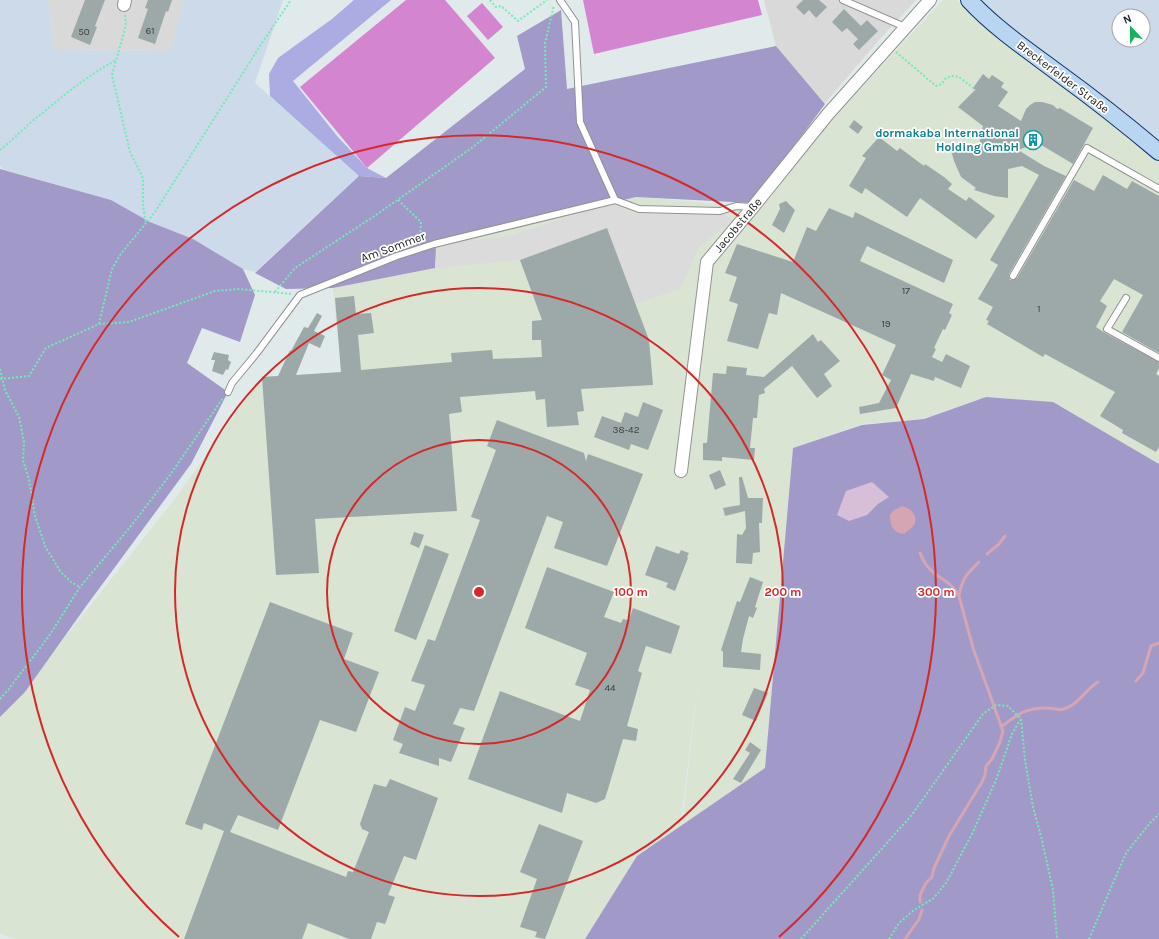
<svg xmlns="http://www.w3.org/2000/svg" width="1159" height="939" viewBox="0 0 1159 939" font-family="Karla,sans-serif">
	<style>
		.residential { fill: #d8d9d8 }
		.industrial { fill: #d9e4d3 }
		.farmland { fill: #cddae9; fill-rule: evenodd }
		.grass { fill: #aaace2 }
		.forest { fill: #a199c7 }
		.wetland { fill: #d8bfd8 }
		.pitch { fill: #d485cf }
		.parking { fill: #dbdbdb }
		.water { fill: #d5a5b4 }
		.lines { fill: none; stroke-linecap: round; stroke-linejoin: round }
		.stream { stroke: #d5a5b4; stroke-width: 3 }
		.building { fill: #9da9a8 }
		.lane-casing { stroke: #929292; stroke-width: 8 }
		.street-casing { stroke: #929292; stroke-width: 14 }
		.secondary-casing { stroke: #0e3465; stroke-width: 18 }
		.path { stroke: #71ecb6; stroke-width: 2; stroke-dasharray: 2 2; stroke-linecap: butt }
		.lane { stroke: #fff; stroke-width: 6 }
		.street { stroke: #fff; stroke-width: 12 }
		.secondary { stroke: #b8d5f2; stroke-width: 16 }
		.ring { fill: none; stroke: #d62828; stroke-width: 2 }
		.labels { text-anchor: middle; dominant-baseline: central; stroke-width: 3.5; stroke-linejoin: round; paint-order: stroke }
		.number-label { font-size: 10px; fill: #3c3e3e }
		.street-label { font-size: 12px; fill: #1b1b1b; stroke: #fff }
		.culture-label { font-size: 12px; font-weight: bold; fill: #0d838f; stroke: #fff; text-anchor: end }
		.centre { fill: #d62828; stroke: #fff; stroke-width: 2 }
		.ring-label { font-size: 12px; text-anchor: middle; font-weight: bold; fill: #d62828; stroke: #fff; stroke-width: 3.5; stroke-linejoin: round; paint-order: stroke }
	</style>
	<rect width="100%" height="100%" fill="#e1eaeb"/>
	<g class="residential">
		<path d="M 48,0 L 184,0 L 172,51 L 55,50 Z"/>
		<path d="M 764,0 L 916,0 L 879,40 L 825,103 L 776,46 Z"/>
	</g>
	<path class="industrial" d="M 943,0 L 957,0 L 1159,163 L 1159,464 L 1052,402 L 986,397 L 922,419 L 862,424 L 793,448 L 765,768 L 682,825 L 700,666 L 680,828 L 637,856 L 585,939 L 14,939 L 0,933 L 0,716 L 51,655 L 174,500 L 262,377 L 341,372 L 333,288 L 435,268 L 436,246 L 636,197 L 758,207 L 849,101 Z"/>
	<g class="farmland">
		<path d="M 0,0 L 48,0 L 55,50 L 171,51 L 184,0 L 283,0 L 255,83 L 359,176 L 255,272 L 243,269 L 193,239 L 150,222 L 111,200 L 2,169 L 0,166 Z"/>
		<path d="M 979,0 L 1159,0 L 1159,151 L 1011,32 ZM 1119,16 L 1143,16 L 1143,40 L 1119,40 Z"/>
	</g>
	<path class="grass" d="M 354,0 L 391,0 L 293,81 L 338,137 L 367,168 L 386,178 L 359,176 L 270,96 L 269,74 L 278,58 L 332,19 Z"/>
	<g class="forest">
		<path d="M 561,10 L 567,89 L 776,46 L 825,104 L 752,203 L 636,197 L 437,246 L 435,268 L 333,288 L 286,289 L 255,273 L 359,176 L 386,178 L 525,69 L 517,36 Z"/>
		<path d="M 0,169 L 111,200 L 150,222 L 193,239 L 243,269 L 255,295 L 240,342 L 202,328 L 187,363 L 228,392 L 191,464 L 87,605 L 25,692 L 0,717 Z"/>
		<path d="M 986,397 L 1053,402 L 1159,464 L 1159,939 L 585,939 L 637,856 L 765,768 L 793,448 L 862,425 L 924,419 Z"/>
	</g>
	<path class="wetland" d="M 872,482 L 889,497 L 878,504 L 867,515 L 849,521 L 837,515 L 846,491 Z"/>
	<g class="pitch">
		<path d="M 406,0 L 445,0 L 495,58 L 367,168 L 300,87 Z"/>
		<path d="M 583,0 L 758,0 L 762,15 L 594,54 Z"/>
		<path d="M 482,3 L 503,27 L 488,40 L 467,16 Z"/>
	</g>
	<path class="parking" d="M 609,203 L 632,213 L 726,215 L 732,220 L 698,248 L 680,289 L 635,304 L 607,228 L 520,260 L 435,268 L 436,246 L 458,241 L 507,237 Z"/>
	<path class="water" d="M 902,506 C 910,508 919,515 914,525 C 912,528 907,531 904,534 C 893,533 890,525 890,515 L 894,510 Z"/>
	<g class="lines">
		<g class="stream">
			<path d="M 920,553 C 922,557 924,563 928,567 C 938,579 951,581 959,596 L 973,648 L 1003,731 L 1000,742 L 992,759 L 986,766 L 985,775 L 982,782 L 949,836 L 934,868 L 932,877 L 926,883 L 920,895 L 920,902"/>
			<path d="M 987,554 L 999,544 L 1005,536"/>
			<path d="M 959,595 C 963,577 966,575 979,562"/>
			<path d="M 1136,681 L 1143,673 L 1151,646 L 1159,643"/>
			<path d="M 1001,727 C 1018,714 1027,707 1049,708 C 1054,708 1058,711 1064,709 C 1079,704 1085,690 1098,682"/>
			<path d="M 905,939 L 919,919 L 922,910"/>
		</g>
	</g>
	<g class="building">
		<path d="M 85,0 L 105,0 L 95,26 L 97,27 L 90,45 L 71,37 Z"/>
		<path d="M 148,0 L 172,0 L 168,12 L 166,11 L 155,44 L 138,38 L 148,9 L 145,8 Z"/>
		<path d="M 803,0 L 819,0 L 827,7 L 816,18 L 809,10 L 804,15 L 796,7 Z"/>
		<path d="M 844,9 L 861,26 L 867,20 L 878,31 L 859,50 L 853,44 L 858,39 L 847,28 L 842,32 L 832,22 Z"/>
		<path d="M 983,74 L 989,79 L 992,75 L 1004,83 L 1001,87 L 1008,92 L 998,106 L 1021,121 L 1026,109 L 1030,105 L 1035,102 L 1042,102 L 1053,105 L 1057,109 L 1060,108 L 1093,128 L 1073,164 L 1038,143 L 1018,150 L 1044,166 L 1066,176 L 1009,274 L 1009,276 L 1010,280 L 1013,280 L 1017,278 L 1074,180 L 1094,191 L 1103,175 L 1127,189 L 1132,181 L 1159,196 L 1159,353 L 1122,332 L 1143,295 L 1114,279 L 1100,301 L 1107,306 L 1096,327 L 1105,333 L 1159,362 L 1159,368 L 1156,374 L 1159,376 L 1159,447 L 1156,452 L 1122,433 L 1123,430 L 1100,416 L 1115,392 L 1045,354 L 1043,357 L 987,324 L 989,321 L 986,320 L 993,307 L 978,299 L 998,265 L 990,260 L 1039,175 L 1022,166 L 1008,169 L 1008,198 L 994,196 L 974,190 L 976,188 L 961,177 L 954,161 L 951,150 L 980,145 L 980,137 L 983,126 L 958,107 L 975,90 L 973,88 Z"/>
		<path d="M 854,120 L 863,127 L 858,134 L 849,127 Z"/>
		<path d="M 879,137 L 897,151 L 900,148 L 924,166 L 925,164 L 944,177 L 952,184 L 948,189 L 966,201 L 969,197 L 995,216 L 976,239 L 920,198 L 907,217 L 865,188 L 862,194 L 849,186 L 866,158 L 862,156 Z"/>
		<path d="M 786,201 L 795,210 L 784,233 L 772,225 L 780,209 L 779,204 Z"/>
		<path d="M 829,208 L 853,218 L 855,212 L 953,260 L 944,283 L 867,246 L 860,261 L 953,304 L 949,313 L 952,315 L 945,330 L 943,329 L 934,348 L 936,349 L 932,357 L 942,362 L 946,354 L 970,366 L 961,388 L 935,377 L 934,381 L 911,374 L 896,408 L 860,414 L 859,407 L 879,403 L 891,380 L 882,375 L 896,345 L 781,293 L 777,315 L 769,313 L 758,349 L 727,341 L 738,304 L 729,301 L 737,277 L 725,273 L 737,244 L 793,262 L 807,227 L 816,231 Z"/>
		<path d="M 607,228 L 649,340 L 653,385 L 581,389 L 584,411 L 577,412 L 579,425 L 547,427 L 545,399 L 536,400 L 535,391 L 460,397 L 462,412 L 449,414 L 457,511 L 315,519 L 319,573 L 276,575 L 262,377 L 278,376 L 290,350 L 291,351 L 304,327 L 308,328 L 317,313 L 322,316 L 314,331 L 325,336 L 320,348 L 309,343 L 296,375 L 341,372 L 335,298 L 354,296 L 356,314 L 371,313 L 374,333 L 358,335 L 361,370 L 452,362 L 451,353 L 492,350 L 493,359 L 542,357 L 541,340 L 532,340 L 532,321 L 542,320 L 520,260 Z"/>
		<path d="M 813,334 L 818,342 L 821,340 L 840,361 L 824,374 L 832,386 L 817,398 L 792,366 L 764,389 L 765,393 L 759,395 L 757,418 L 753,418 L 750,448 L 755,448 L 754,460 L 722,457 L 722,461 L 703,460 L 703,443 L 707,443 L 713,373 L 726,374 L 727,366 L 747,368 L 746,375 L 764,377 Z"/>
		<path d="M 214,352 L 229,355 L 228,360 L 231,362 L 228,370 L 226,369 L 223,375 L 212,371 L 215,360 L 211,360 Z"/>
		<path d="M 643,402 L 663,410 L 648,450 L 631,444 L 629,450 L 594,437 L 602,416 L 621,423 L 625,412 L 638,417 Z"/>
		<path d="M 497,420 L 584,453 L 586,461 L 588,454 L 643,474 L 607,566 L 554,548 L 563,522 L 547,516 L 474,711 L 460,708 L 453,724 L 465,728 L 451,762 L 439,758 L 439,766 L 399,753 L 403,744 L 393,740 L 405,707 L 415,711 L 425,685 L 411,681 L 428,639 L 435,641 L 480,520 L 471,517 L 496,450 L 487,446 Z"/>
		<path d="M 720,470 L 726,485 L 715,490 L 709,475 Z"/>
		<path d="M 739,477 L 742,477 L 748,498 L 763,498 L 762,523 L 759,523 L 760,552 L 753,553 L 752,564 L 736,563 L 737,534 L 742,535 L 746,528 L 745,511 L 725,516 L 723,508 L 740,505 Z"/>
		<path d="M 414,532 L 424,535 L 419,548 L 410,544 Z"/>
		<path d="M 425,545 L 449,554 L 416,640 L 394,631 Z"/>
		<path d="M 656,546 L 679,554 L 681,550 L 689,553 L 687,557 L 688,558 L 675,591 L 666,587 L 668,583 L 645,575 Z"/>
		<path d="M 547,567 L 614,592 L 604,617 L 621,623 L 623,619 L 629,620 L 633,608 L 680,626 L 671,654 L 646,646 L 638,671 L 642,673 L 627,726 L 638,729 L 636,741 L 623,739 L 605,799 L 596,803 L 567,793 L 562,813 L 468,779 L 500,691 L 580,721 L 590,690 L 575,685 L 587,653 L 525,628 Z"/>
		<path d="M 750,577 L 763,582 L 755,607 L 757,608 L 753,618 L 749,616 L 743,639 L 741,652 L 761,654 L 760,670 L 723,667 L 723,652 L 721,650 L 737,601 L 740,602 Z"/>
		<path d="M 270,602 L 353,633 L 344,659 L 379,672 L 356,732 L 320,720 L 278,830 L 238,815 L 230,832 L 346,877 L 348,871 L 353,872 L 369,832 L 362,829 L 360,824 L 374,784 L 386,787 L 390,779 L 438,798 L 416,860 L 404,856 L 388,895 L 395,897 L 385,924 L 377,922 L 371,939 L 349,939 L 308,923 L 302,939 L 184,939 L 224,831 L 204,823 L 202,830 L 185,824 Z"/>
		<path d="M 754,688 L 768,693 L 756,721 L 742,715 Z"/>
		<path d="M 750,742 L 761,750 L 741,783 L 733,779 L 750,753 L 745,750 Z"/>
		<path d="M 539,824 L 583,841 L 545,939 L 535,937 L 537,932 L 520,927 L 537,879 L 520,872 Z"/>
	</g>
	<g class="lines">
		<g class="lane-casing">
			<g id="lane">
				<path d="M 560,0 L 575,22 L 580,122 L 615,200 L 639,209 L 720,211 L 736,206 L 752,207"/>
				<path d="M 843,0 L 905,27"/>
				<path d="M 1013,276 L 1087,148 L 1159,189"/>
				<path d="M 1126,298 L 1107,329 L 1159,358"/>
				<path d="M 228,392 L 232,383 L 256,354 L 300,295 L 397,256 L 434,244 L 615,200"/>
			</g>
		</g>
		<g class="street-casing">
			<g id="street">
				<path d="M 124,5 L 125,0"/>
				<path d="M 681,471 L 707,262 L 753,207 L 828,114 L 930,0"/>
			</g>
		</g>
		<g class="secondary-casing">
			<path id="secondary" d="M 969,0 C 996,29 1029,51 1061,75 C 1094,99 1127,125 1159,152"/>
		</g>
		<g class="path">
			<path d="M 490,0 L 496,7 L 501,6 L 518,21 L 547,0"/>
			<path d="M 125,15 L 126,25 L 112,75 L 130,152 L 143,178 L 143,206 L 146,223"/>
			<path d="M 896,52 L 936,86 L 942,84 L 945,79 L 951,76 L 959,77 L 976,90"/>
			<path d="M 0,150 C 16,137 29,123 45,111 C 67,92 91,74 116,60"/>
			<path d="M 398,200 L 421,222 L 420,241"/>
			<path d="M 275,292 L 295,268 L 376,215 L 473,147 L 546,87 L 545,43 L 554,5"/>
			<path d="M 99,324 L 112,269 L 120,255 L 155,212 L 260,46 L 291,0"/>
			<path d="M 0,369 L 5,390 L 19,417 L 24,442 L 23,460 L 29,480 L 35,516 L 45,546 L 60,571 L 71,582 L 80,587"/>
			<path d="M 0,379 L 29,376 L 46,348 L 99,324 L 129,322 L 215,291 L 240,289 L 291,294"/>
			<path d="M 0,699 L 8,690 L 49,636 L 80,587 L 131,526 L 170,475 L 223,398"/>
			<path d="M 801,939 L 911,816 L 983,714 L 996,705 L 1008,706 L 1021,719 L 1025,760 L 1033,807 L 1042,840 L 1053,890 L 1057,939"/>
			<path d="M 889,939 L 899,923 L 914,910 L 934,898 L 946,883 L 973,832 L 996,780 L 1012,734 L 1020,720"/>
			<path d="M 1089,939 L 1126,853 L 1150,823 L 1159,814"/>
		</g>
		<use href="#lane" class="lane"/>
		<use href="#street" class="street"/>
		<use href="#secondary" class="secondary"/>
	</g>
	<g class="ring">
		<circle cx="479" cy="592" r="152"/>
		<circle cx="479" cy="592" r="304"/>
		<path d="M179 937A457 457 0 1 1 779 937"/>
	</g>
	<defs>
		<g id="building-ring" transform="scale(1)"><circle r="9.5" fill="#fff" stroke="#0f9aa8" stroke-width="1.5"/><path d="M-4-6H4V6H1V3H-1V6H-4ZM-2.5-4.3h1.7v1.8h-1.7ZM.8-4.3h1.7v1.8H.8ZM-2.5-1h1.7V.8h-1.7ZM.8-1h1.7V.8H.8Z" fill="#0f9aa8"/></g>
	</defs>
	<g fill-rule="evenodd">
		<use href="#building-ring" x="1033" y="140"/>
	</g>
	<g class="labels">
		<g class="number-label">
			<text x="150" y="31">61</text>
			<text x="84" y="32">50</text>
			<text x="906" y="291">17</text>
			<text x="1039" y="309">1</text>
			<text x="886" y="324">19</text>
			<text x="626" y="430">38-42</text>
			<text x="610" y="688">44</text>
		</g>
		<g class="street-label">
			<text transform="translate(1063 77) rotate(37)">Breckerfelder Straße</text>
			<text transform="translate(738 225) rotate(-50)">Jacobstraße</text>
			<text transform="translate(393 247) rotate(-20)">Am Sommer</text>
		</g>
		<g class="culture-label">
			<text x="1019" y="133">dormakaba International<tspan x="1019" dy="14">Holding GmbH</tspan></text>
		</g>
	</g>
	<circle cx="479" cy="592" r="6" class="centre"/>
	<g class="ring-label">
		<text x="631" y="596">100 m</text>
		<text x="783" y="596">200 m</text>
		<text x="936" y="596">300 m</text>
	</g>
	<g transform="translate(1131 28) rotate(338)"><circle r="19" fill="#ffffff" stroke="#a4a4a4"/>
	<path d="M0-3L7 15L0 10L-7 15Z" fill="#12b35b"/>
	<text y="-6" font-size="11" font-weight="bold" text-anchor="middle" fill="#1b1b1b">N</text>
	</g>
</svg>
